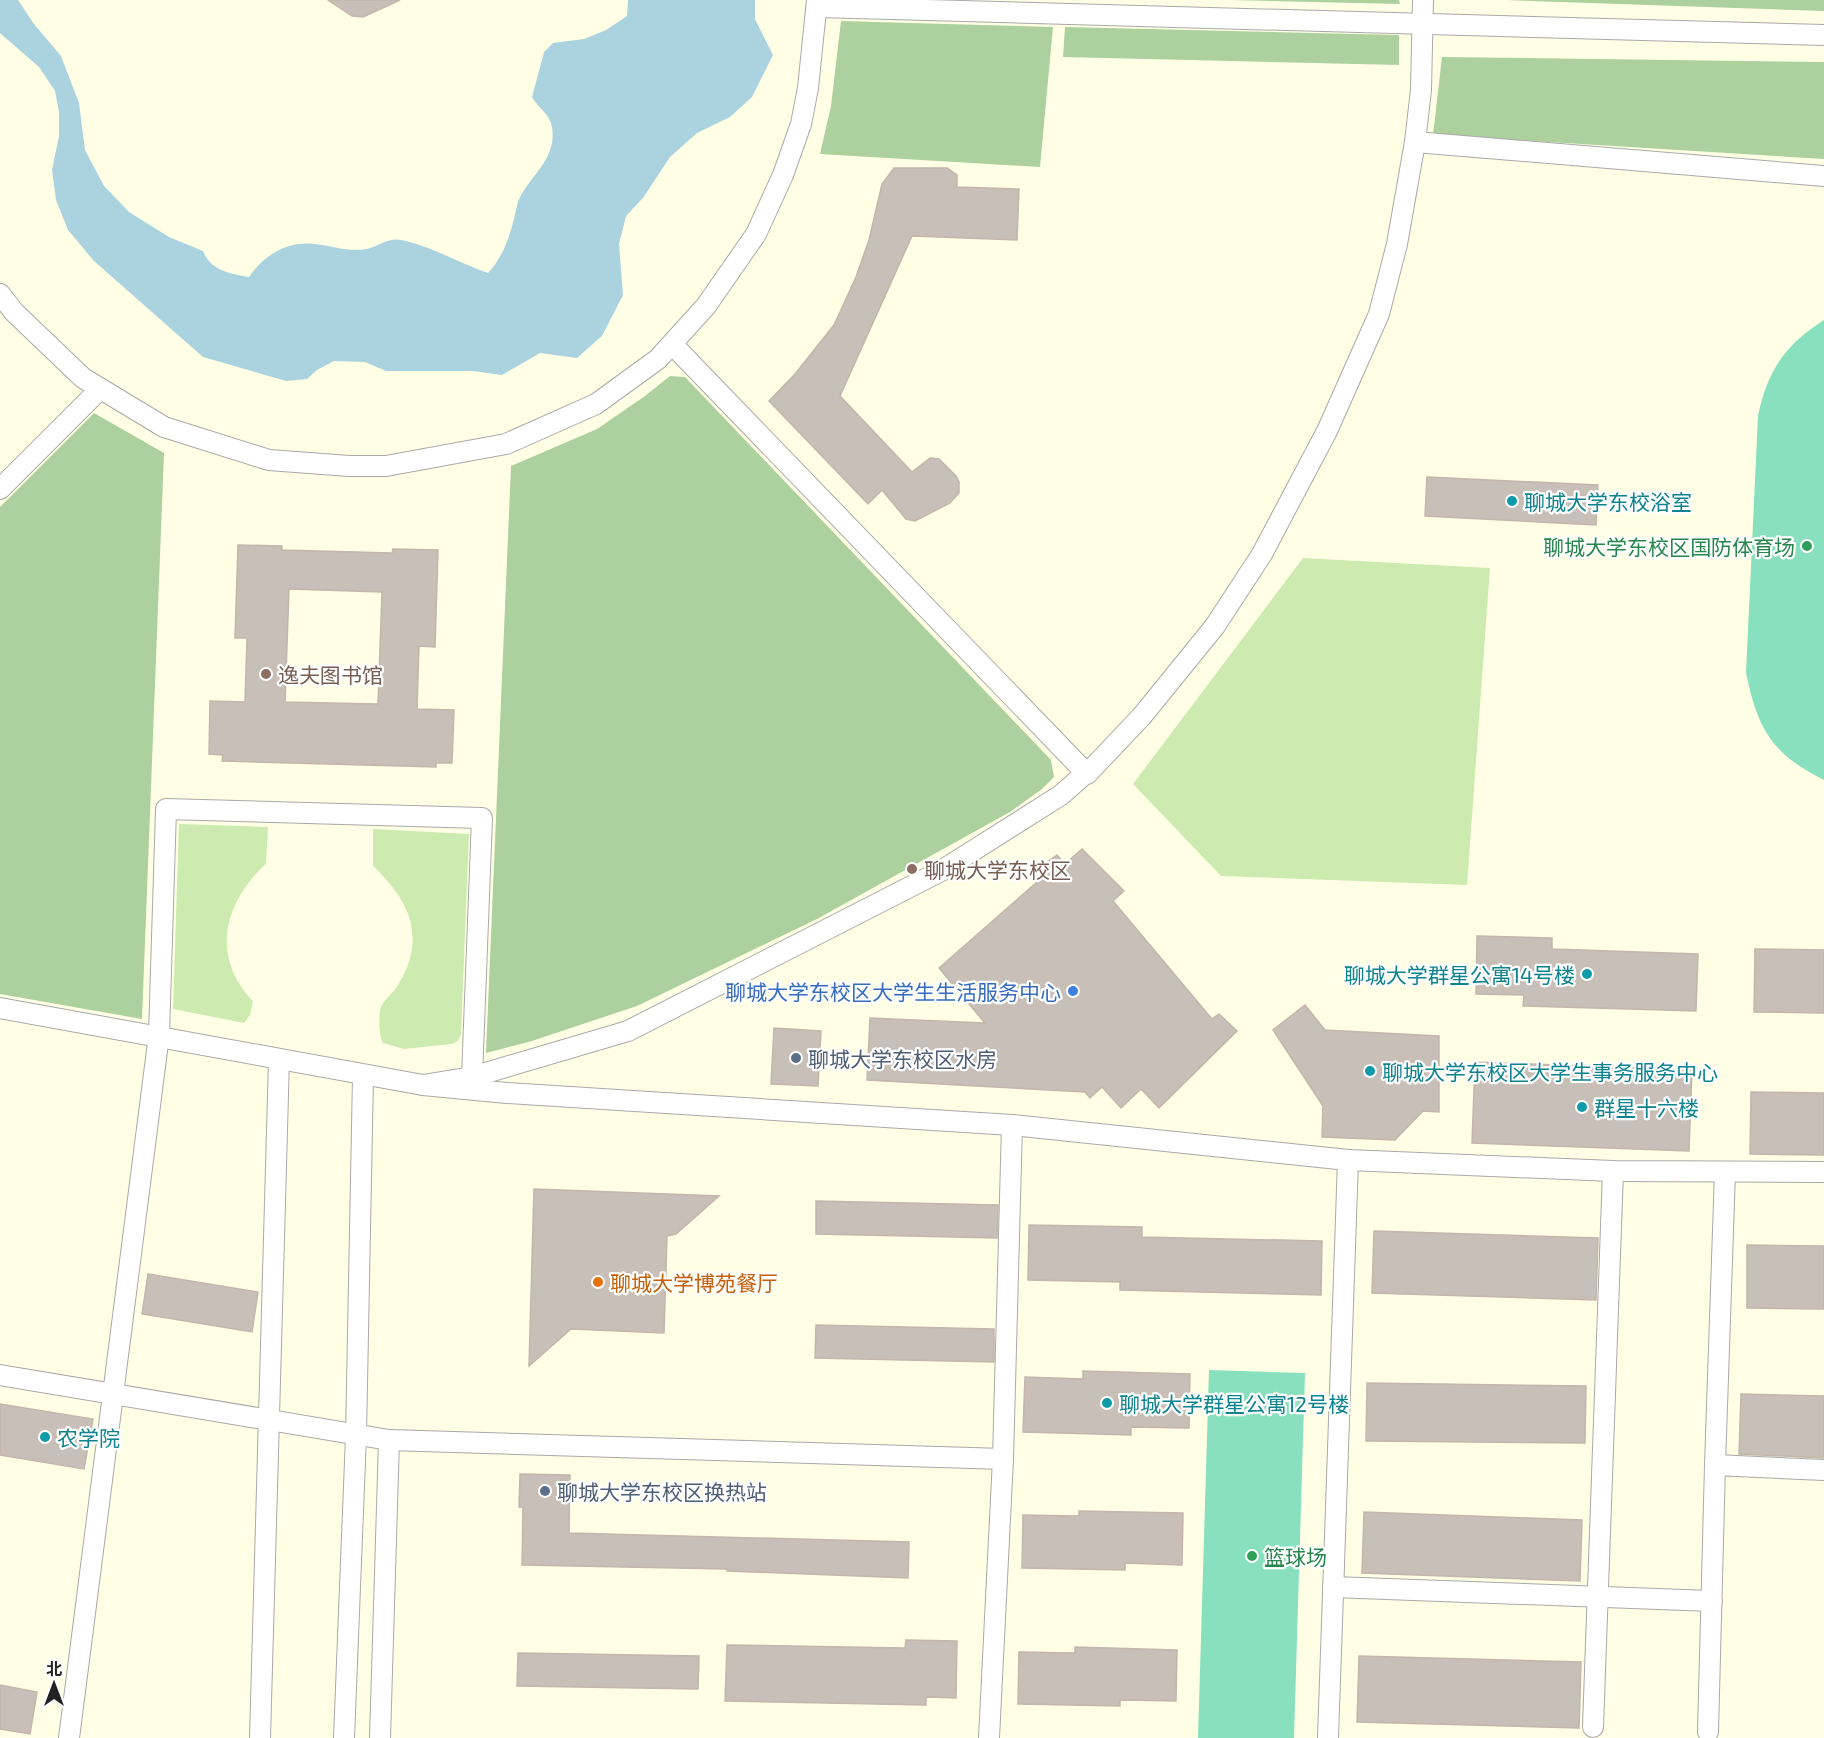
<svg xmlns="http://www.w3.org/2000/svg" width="1824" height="1738" viewBox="0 0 1824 1738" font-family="'Exo 2','Noto Sans SC',sans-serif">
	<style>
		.education { fill: #ffffe5 }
		.grass { fill: #cdebb0 }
		.forest { fill: #add19e }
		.pitch { fill: #88e0be }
		.water { fill: #aad3df }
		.building { fill: #c7bfb8; stroke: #c4b6ab; stroke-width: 1.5; fill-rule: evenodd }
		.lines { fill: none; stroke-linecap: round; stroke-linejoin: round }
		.minor-casing { stroke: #a9a9a9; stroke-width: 22 }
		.minor { stroke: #fff; stroke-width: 20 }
		.culture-dot { fill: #0f9aa8; stroke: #fff; stroke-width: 2 }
		.leisure-dot { fill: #2e9e5b; stroke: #fff; stroke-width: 2 }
		.education-dot { fill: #8d6e63; stroke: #fff; stroke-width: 2 }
		.shop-dot { fill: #3f7fe0; stroke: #fff; stroke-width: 2 }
		.service-dot { fill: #5c6f8a; stroke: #fff; stroke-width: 2 }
		.food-dot { fill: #e8710a; stroke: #fff; stroke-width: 2 }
		.labels { text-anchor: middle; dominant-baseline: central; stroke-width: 4.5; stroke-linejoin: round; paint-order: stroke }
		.culture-label { font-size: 21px; fill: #0d838f; stroke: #fff; text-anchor: start }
		.leisure-label { font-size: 21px; fill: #27864d; stroke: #fff; text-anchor: end }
		.education-label { font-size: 21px; fill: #785e54; stroke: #fff; text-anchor: start }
		.shop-label { font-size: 21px; fill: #366cbe; stroke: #fff; text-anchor: end }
		.service-label { font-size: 21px; fill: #4e5e75; stroke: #fff; text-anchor: start }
		.food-label { font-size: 21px; fill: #c56008; stroke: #fff; text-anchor: start }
	</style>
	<rect width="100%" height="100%" fill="#f2efe9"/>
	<rect class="education" x="0" y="0" width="1824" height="1738"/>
	<g class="grass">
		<path d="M 1303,558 L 1490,568 L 1467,885 L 1221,876 L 1133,784 Z"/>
		<path d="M 179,824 L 268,827 L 266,864 C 224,902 210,957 253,1001 L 250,1015 L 244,1023 L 173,1009 Z"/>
		<path d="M 373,829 L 469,834 L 461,1034 L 458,1041 L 452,1044 L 404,1049 L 383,1043 C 379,1035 378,1016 381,1007 C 384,1000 394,992 398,985 C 427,938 410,901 373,866 Z"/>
	</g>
	<g class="forest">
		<path d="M 1229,0 L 1399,0 L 1400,4 Z"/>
		<path d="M 1505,0 L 1824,0 L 1824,11 Z"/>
		<path d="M 841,21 L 1053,27 L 1040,167 L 820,154 L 831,106 Z"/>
		<path d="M 1065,27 L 1399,35 L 1399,65 L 1063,57 Z"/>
		<path d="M 1442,57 L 1824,62 L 1824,159 L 1433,135 Z"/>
		<path d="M 670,376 L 685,377 L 1051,760 L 1054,777 L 1042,789 L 1010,812 L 817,919 L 637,1006 L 532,1041 L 486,1053 L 511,466 L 597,429 L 645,396 Z"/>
		<path d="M 94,413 L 164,453 L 142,1019 L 0,994 L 0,507 Z"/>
	</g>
	<g class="pitch">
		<path d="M 1824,320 L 1824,780 C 1772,754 1758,730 1746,673 L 1758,416 C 1767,371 1785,345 1824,320 Z"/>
		<path d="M 1209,1370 L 1305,1373 L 1294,1738 L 1198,1738 Z"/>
	</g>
	<path class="water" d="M 0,0 L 18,0 L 34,24 L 61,56 L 79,103 L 85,150 L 104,186 L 129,212 L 169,237 L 203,251 C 210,270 230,274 249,277 C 264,255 287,241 315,244 C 332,246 348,252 366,249 C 378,247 388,237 401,240 C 431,246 459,263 488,273 C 502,258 509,239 514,219 C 516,212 517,203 520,197 C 532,174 557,158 552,127 C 550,114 538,108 532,97 L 544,52 L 553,43 L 584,39 L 606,30 L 627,16 L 628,0 L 755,0 L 755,19 L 773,55 L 752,97 L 730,117 L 697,133 L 670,157 L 643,198 L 626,216 L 619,244 L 623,295 L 602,336 L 577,358 L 540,353 L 502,375 L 473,371 L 386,371 L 365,362 L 334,361 L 317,370 L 307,379 L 286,381 L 203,357 L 94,261 L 68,230 L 56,200 L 52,170 L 59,136 L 59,112 L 55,91 L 39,67 L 0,33 Z"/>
	<g class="building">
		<path d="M 328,0 L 400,0 L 363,17 L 352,16 Z"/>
		<path d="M 894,168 L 947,168 L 957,175 L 957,187 L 1019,189 L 1017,240 L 912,236 L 840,396 L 912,472 L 930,458 L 939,459 L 956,476 L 959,482 L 959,493 L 950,503 L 915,521 L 906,519 L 882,490 L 868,504 L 769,401 L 795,374 L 834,325 L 856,277 L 869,240 L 882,184 Z"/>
		<path d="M 1427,477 L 1598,485 L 1596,525 L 1425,516 Z"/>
		<path d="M 238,545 L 282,546 L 282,550 L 392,553 L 393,549 L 438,550 L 435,647 L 419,646 L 417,709 L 454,710 L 452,763 L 436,763 L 436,767 L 222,761 L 223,755 L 209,754 L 210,701 L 245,702 L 247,638 L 235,638 ZM 289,589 L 382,592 L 378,704 L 285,702 Z"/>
		<path d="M 1082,849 L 1124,891 L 1113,901 L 1212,1019 L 1219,1014 L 1237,1031 L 1159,1108 L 1141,1089 L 1121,1108 L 1102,1087 L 1090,1098 L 1085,1092 L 867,1080 L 870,1018 L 985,1023 L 939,968 L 1045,875 L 1039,868 L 1057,855 L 1065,864 Z"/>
		<path d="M 1477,936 L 1552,938 L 1552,949 L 1698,954 L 1696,1011 L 1523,1006 L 1524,995 L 1476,994 Z"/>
		<path d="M 1755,949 L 1824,950 L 1824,1013 L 1754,1012 Z"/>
		<path d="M 1305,1005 L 1325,1030 L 1439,1036 L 1439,1112 L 1423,1111 L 1395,1140 L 1322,1137 L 1323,1106 L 1273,1030 Z"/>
		<path d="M 774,1028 L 821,1031 L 818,1086 L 771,1084 Z"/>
		<path d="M 1475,1062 L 1692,1070 L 1689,1151 L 1472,1143 Z"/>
		<path d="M 1751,1092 L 1824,1093 L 1824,1155 L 1750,1154 Z"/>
		<path d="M 534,1189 L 719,1196 L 676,1234 L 667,1236 L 664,1333 L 571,1329 L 529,1366 Z"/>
		<path d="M 816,1201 L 998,1205 L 997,1238 L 816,1234 Z"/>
		<path d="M 1029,1225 L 1142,1227 L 1142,1237 L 1322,1241 L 1321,1295 L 1120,1290 L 1120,1282 L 1028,1280 Z"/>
		<path d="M 1374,1231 L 1598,1238 L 1596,1300 L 1372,1293 Z"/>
		<path d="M 1747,1245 L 1824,1246 L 1824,1309 L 1747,1308 Z"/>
		<path d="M 148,1274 L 258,1292 L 252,1332 L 142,1314 Z"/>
		<path d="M 816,1325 L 994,1329 L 994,1362 L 815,1358 Z"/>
		<path d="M 1083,1371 L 1190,1374 L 1189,1428 L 1131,1427 L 1131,1435 L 1023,1432 L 1025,1377 L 1083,1379 Z"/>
		<path d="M 1367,1383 L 1586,1386 L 1585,1443 L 1366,1441 Z"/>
		<path d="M 1741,1394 L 1824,1396 L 1824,1458 L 1739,1454 Z"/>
		<path d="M 0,1404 L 93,1419 L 84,1469 L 0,1455 Z"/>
		<path d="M 520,1474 L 570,1475 L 569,1533 L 909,1542 L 908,1578 L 727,1571 L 727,1569 L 522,1565 L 523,1507 L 519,1507 Z"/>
		<path d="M 1079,1511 L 1183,1513 L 1182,1565 L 1125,1563 L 1125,1570 L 1022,1568 L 1023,1515 L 1079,1516 Z"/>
		<path d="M 1364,1512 L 1582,1520 L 1580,1581 L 1362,1573 Z"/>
		<path d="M 906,1640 L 957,1641 L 956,1698 L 926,1697 L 926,1705 L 725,1701 L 727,1645 L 905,1648 Z"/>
		<path d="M 1075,1647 L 1177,1650 L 1176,1701 L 1120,1700 L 1120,1706 L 1018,1704 L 1019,1652 L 1075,1653 Z"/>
		<path d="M 518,1653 L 699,1656 L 698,1689 L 517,1686 Z"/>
		<path d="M 1359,1656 L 1581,1662 L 1579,1728 L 1357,1722 Z"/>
		<path d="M 0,1685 L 37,1692 L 30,1734 L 0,1729 Z"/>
	</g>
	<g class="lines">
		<g class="minor-casing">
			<g id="minor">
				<path d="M 818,7 L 1824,35"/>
				<path d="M 1415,142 L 1824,176"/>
				<path d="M 0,294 L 14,312 L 83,378 L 164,427 L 269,460 L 349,466 L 386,466 L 506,444 L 596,404 L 658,359 L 706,306 L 756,234 L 783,175 L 801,124 L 808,88 L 817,0"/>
				<path d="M 672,344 L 1087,774 L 1142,716 L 1215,626 L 1262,554 L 1327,431 L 1379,314 L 1397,244 L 1415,142 L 1421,90 L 1423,0"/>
				<path d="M 0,489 L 100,389"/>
				<path d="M 0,1008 L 423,1085 L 472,1077 L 628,1031 L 941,871 L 1061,795 L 1086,773"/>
				<path d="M 423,1085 L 507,1093 L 1012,1125 L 1348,1160 L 1613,1171 L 1824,1172"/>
				<path d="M 0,1375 L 389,1440 L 1003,1459 L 1012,1125"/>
				<path d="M 1715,1465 L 1725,1172"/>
				<path d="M 1333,1587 L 1712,1601"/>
				<path d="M 1593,1727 L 1613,1171"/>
				<path d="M 1708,1732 L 1715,1465 L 1824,1470"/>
				<path d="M 69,1738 L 159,1035 L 166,809 L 482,818 L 472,1077"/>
				<path d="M 260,1738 L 279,1059"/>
				<path d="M 344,1738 L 356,1436 L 363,1076"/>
				<path d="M 380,1738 L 389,1440"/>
				<path d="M 989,1738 L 1003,1459"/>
				<path d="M 1328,1738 L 1348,1160"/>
			</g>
		</g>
		<use href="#minor" class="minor"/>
	</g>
	<g class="culture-dot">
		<circle cx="1512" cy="501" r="6"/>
		<circle cx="1587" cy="974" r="6"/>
		<circle cx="1370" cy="1071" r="6"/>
		<circle cx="1582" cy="1107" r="6"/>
		<circle cx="1107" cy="1403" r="6"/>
		<circle cx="45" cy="1437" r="6"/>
	</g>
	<g class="leisure-dot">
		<circle cx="1807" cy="546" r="6"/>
		<circle cx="1252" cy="1556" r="6"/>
	</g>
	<g class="education-dot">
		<circle cx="266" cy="674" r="6"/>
		<circle cx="912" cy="869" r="6"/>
	</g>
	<circle class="shop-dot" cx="1073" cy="991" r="6"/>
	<g class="service-dot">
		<circle cx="796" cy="1058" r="6"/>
		<circle cx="545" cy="1491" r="6"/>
	</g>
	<circle class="food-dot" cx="598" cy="1282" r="6"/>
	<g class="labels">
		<g class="culture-label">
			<text x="1524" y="501">聊城大学东校浴室</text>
			<text x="1575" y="974" text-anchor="end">聊城大学群星公寓14号楼</text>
			<text x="1382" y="1071">聊城大学东校区大学生事务服务中心</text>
			<text x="1594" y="1107">群星十六楼</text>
			<text x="1119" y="1403">聊城大学群星公寓12号楼</text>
			<text x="57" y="1437">农学院</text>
		</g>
		<g class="leisure-label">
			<text x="1795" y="546">聊城大学东校区国防体育场</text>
			<text x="1264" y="1556" text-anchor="start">篮球场</text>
		</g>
		<g class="education-label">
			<text x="278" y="674">逸夫图书馆</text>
			<text x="924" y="869">聊城大学东校区</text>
		</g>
		<g class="shop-label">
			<text x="1061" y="991">聊城大学东校区大学生生活服务中心</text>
		</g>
		<g class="service-label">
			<text x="808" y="1058">聊城大学东校区水房</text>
			<text x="557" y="1491">聊城大学东校区换热站</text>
		</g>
		<g class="food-label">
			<text x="610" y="1282">聊城大学博苑餐厅</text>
		</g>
	</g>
	<g transform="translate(54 1684)" stroke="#ffffff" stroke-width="4.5" paint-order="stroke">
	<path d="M0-4.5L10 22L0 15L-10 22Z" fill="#222222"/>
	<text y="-9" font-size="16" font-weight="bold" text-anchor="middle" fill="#222222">北</text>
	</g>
</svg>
